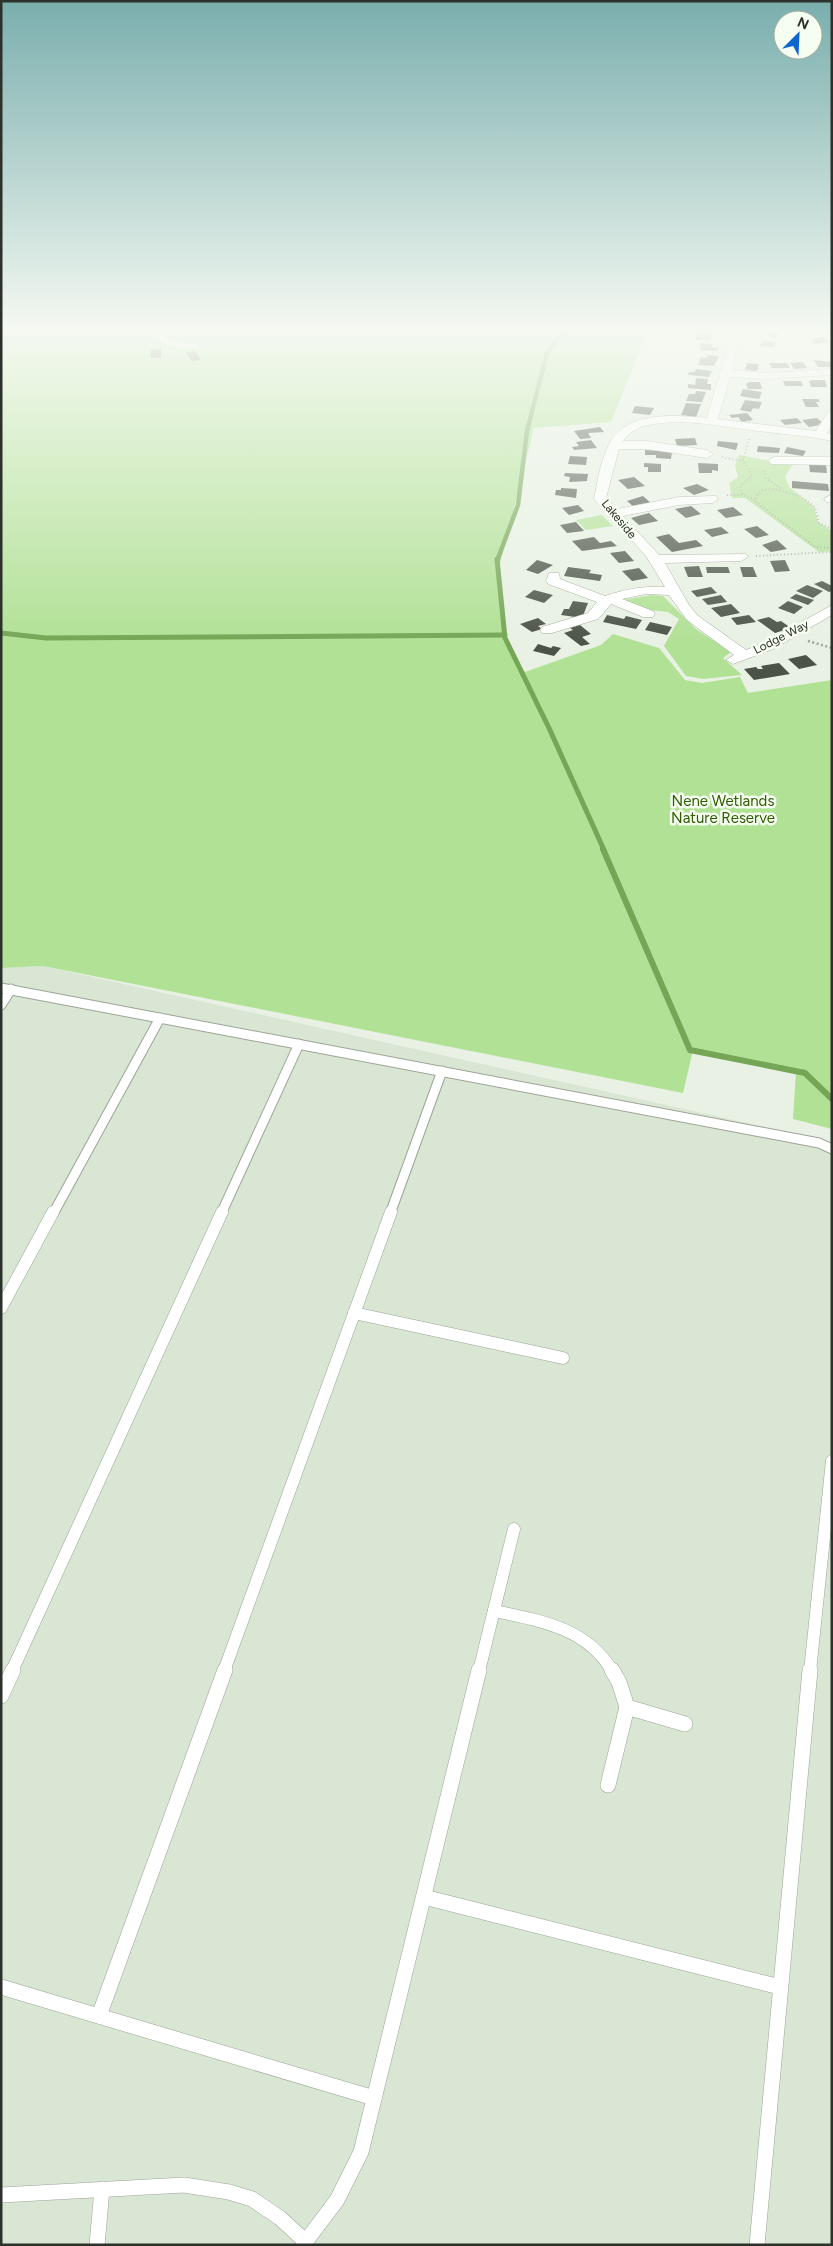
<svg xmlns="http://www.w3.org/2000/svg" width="833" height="2246" viewBox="0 0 833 2246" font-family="Figtree,sans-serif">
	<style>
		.built { fill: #d9e6d3 }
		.green { fill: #b1e195 }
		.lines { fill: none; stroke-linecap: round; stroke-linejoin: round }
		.stream-far2 { stroke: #74a655; stroke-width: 4.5 }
		.stream-far1 { stroke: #74a655; stroke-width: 5 }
		.stream { stroke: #74a655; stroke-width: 6 }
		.building { fill: #4b5347 }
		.lane-far3-casing { stroke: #9ca497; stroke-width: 6 }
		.lane-far2-casing { stroke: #9ca497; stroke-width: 11 }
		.lane-far1-casing { stroke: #9ca497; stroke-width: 13 }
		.lane-casing { stroke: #9ca497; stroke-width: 16 }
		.street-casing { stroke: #9ca497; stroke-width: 1 }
		.path-far1 { stroke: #9fa69b; stroke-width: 2; stroke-dasharray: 1 2.5; stroke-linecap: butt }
		.path { stroke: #9fa69b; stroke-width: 2.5; stroke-dasharray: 2 2.5; stroke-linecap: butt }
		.lane-far3 { stroke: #fff; stroke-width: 5.5 }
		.lane-far2 { stroke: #fff; stroke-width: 9 }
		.lane-far1 { stroke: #fff; stroke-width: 12 }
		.lane { stroke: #fff; stroke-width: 15 }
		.street { fill: #fff; fill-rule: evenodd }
		.labels { text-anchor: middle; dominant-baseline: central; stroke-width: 5; stroke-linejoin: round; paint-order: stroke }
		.far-street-label { font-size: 12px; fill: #2d312b; stroke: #f5fef0 }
		.park-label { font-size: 15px; fill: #2f5c01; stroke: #f5fef0 }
	</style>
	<rect width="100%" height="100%" fill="#e8f1e3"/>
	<path class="built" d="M 43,966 L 832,1142 L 832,2245 L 1,2245 L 1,968 Z"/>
	<g class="green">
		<path d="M 1,330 L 648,330 L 611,422 L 534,428 L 499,568 L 500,613 L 512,655 L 525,672 L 601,645 L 613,634 L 659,648 L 685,680 L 702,683 L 740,677 L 748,693 L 832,680 L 832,1129 L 793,1119 L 796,1071 L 693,1050 L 683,1093 L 43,966 L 1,968 Z"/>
		<path d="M 739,455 L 793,465 L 785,476 L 789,487 L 814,507 L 818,522 L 832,531 L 832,551 L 819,552 L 745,498 L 732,498 L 729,483 L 738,477 L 735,466 Z"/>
		<path d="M 602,515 L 613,526 L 586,530 L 576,520 Z"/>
		<path d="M 652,595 L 663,596 L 696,629 L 731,652 L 723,658 L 742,675 L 703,679 L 686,676 L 664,646 L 679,619 L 668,612 L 649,610 L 623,600 Z"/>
	</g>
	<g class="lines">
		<path class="stream-far2" d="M 497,561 L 518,505 L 527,431 L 547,353 L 565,330"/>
		<g class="stream-far1">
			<path d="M 497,559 L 505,638 L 549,728 L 604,850"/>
			<path d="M 1,633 L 46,638 L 505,635"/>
		</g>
		<path class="stream" d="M 603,849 L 690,1050 L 805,1073 L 832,1099"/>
	</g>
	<g class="building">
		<path d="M 769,331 L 779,332 L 777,338 L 766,336 Z"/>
		<path d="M 696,333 L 711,334 L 711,340 L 696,340 Z"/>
		<path d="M 824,337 L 830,342 L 816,344 L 810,339 Z"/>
		<path d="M 762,341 L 776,342 L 774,347 L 760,346 Z"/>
		<path d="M 701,343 L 713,344 L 712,347 L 718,348 L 718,351 L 700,350 Z"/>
		<path d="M 161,349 L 161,358 L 151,358 L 151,350 Z"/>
		<path d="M 195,351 L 201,360 L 192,361 L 186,353 Z"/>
		<path d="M 708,355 L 719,356 L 714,366 L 698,365 L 701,357 L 706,358 Z"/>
		<path d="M 814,360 L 832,362 L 832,367 L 818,367 Z"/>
		<path d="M 803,362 L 807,368 L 794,369 L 790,363 Z"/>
		<path d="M 747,363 L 759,364 L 757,371 L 745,370 Z"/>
		<path d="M 769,363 L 787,363 L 790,368 L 772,368 Z"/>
		<path d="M 696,369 L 712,371 L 709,377 L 688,375 L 689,372 L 694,372 Z"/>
		<path d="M 696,378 L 708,379 L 707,384 L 711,384 L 711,390 L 688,388 L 688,384 L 695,385 Z"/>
		<path d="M 813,380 L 825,380 L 827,387 L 811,387 L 809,381 Z"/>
		<path d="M 783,381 L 801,381 L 803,386 L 785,386 Z"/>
		<path d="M 749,382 L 760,382 L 762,389 L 748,389 L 746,384 Z"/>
		<path d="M 743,389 L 762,392 L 759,399 L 740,396 Z"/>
		<path d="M 696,391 L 706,392 L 702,402 L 686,401 L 689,394 L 695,394 Z"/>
		<path d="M 802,399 L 818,399 L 820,402 L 816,402 L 819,407 L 806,407 Z"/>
		<path d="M 745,400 L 762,402 L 759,409 L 753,408 L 751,412 L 740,410 Z"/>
		<path d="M 686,403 L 701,404 L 696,417 L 681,415 Z"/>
		<path d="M 635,406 L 654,408 L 650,415 L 632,413 Z"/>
		<path d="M 747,413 L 753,420 L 742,422 L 738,417 L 732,418 L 729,415 Z"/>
		<path d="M 797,418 L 802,423 L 785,425 L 780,420 Z"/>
		<path d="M 817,418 L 823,423 L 818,424 L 820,425 L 809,427 L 802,420 Z"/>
		<path d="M 600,427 L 604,432 L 588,433 L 591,438 L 580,439 L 574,431 Z"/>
		<path d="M 695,438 L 697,445 L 677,446 L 675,439 Z"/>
		<path d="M 591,440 L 597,448 L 574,450 L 572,447 L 579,446 L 576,442 Z"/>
		<path d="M 718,441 L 738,443 L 736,450 L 717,446 Z"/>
		<path d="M 758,446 L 780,448 L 779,453 L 757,452 Z"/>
		<path d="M 787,447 L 806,451 L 803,456 L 784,453 Z"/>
		<path d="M 645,450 L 672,452 L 671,459 L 656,458 L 656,455 L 645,455 Z"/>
		<path d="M 570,456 L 587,457 L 586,465 L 568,464 Z"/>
		<path d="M 644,463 L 661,464 L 661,472 L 648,472 L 648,467 L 644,467 Z"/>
		<path d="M 698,463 L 718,464 L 718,471 L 712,470 L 712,473 L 699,473 Z"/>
		<path d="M 809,464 L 826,465 L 827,473 L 810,472 Z"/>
		<path d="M 565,473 L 588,474 L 587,481 L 569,482 L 570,477 L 564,476 Z"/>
		<path d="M 634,477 L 645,486 L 628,489 L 618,480 Z"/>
		<path d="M 792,481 L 828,484 L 829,491 L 792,488 Z"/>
		<path d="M 697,484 L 709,490 L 694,495 L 683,488 Z"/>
		<path d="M 561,488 L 577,489 L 576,498 L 555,495 L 556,490 L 561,490 Z"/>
		<path d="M 643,496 L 652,504 L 635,508 L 627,501 Z"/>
		<path d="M 578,505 L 584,511 L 569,515 L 562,508 Z"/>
		<path d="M 691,506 L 701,514 L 686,518 L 675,509 Z"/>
		<path d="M 733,507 L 743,515 L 726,518 L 717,510 Z"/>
		<path d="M 649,513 L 658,521 L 639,525 L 631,518 Z"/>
		<path d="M 576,522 L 584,531 L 567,533 L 560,525 Z"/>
		<path d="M 757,526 L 769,535 L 756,538 L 744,529 Z"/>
		<path d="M 721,527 L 729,533 L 712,537 L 704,530 Z"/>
		<path d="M 669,534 L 679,543 L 696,540 L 703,546 L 672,552 L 656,537 Z"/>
		<path d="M 594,537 L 600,543 L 611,541 L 617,546 L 582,551 L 572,541 Z"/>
		<path d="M 777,540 L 787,549 L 771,552 L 762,545 Z"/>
		<path d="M 625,551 L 634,561 L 619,563 L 610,553 Z"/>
		<path d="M 537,560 L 553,565 L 538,574 L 526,570 Z"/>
		<path d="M 785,560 L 790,571 L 775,572 L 770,561 Z"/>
		<path d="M 699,566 L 703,577 L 688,577 L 684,567 Z"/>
		<path d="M 568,567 L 591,570 L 589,573 L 602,575 L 600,581 L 564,576 Z"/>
		<path d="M 706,567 L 728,567 L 730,573 L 707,573 Z"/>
		<path d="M 740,567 L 753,567 L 757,577 L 743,577 Z"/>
		<path d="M 639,568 L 648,578 L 632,581 L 622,571 Z"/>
		<path d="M 822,581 L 832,586 L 832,591 L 829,592 L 814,584 Z"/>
		<path d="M 807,585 L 823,591 L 813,598 L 796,591 Z"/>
		<path d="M 711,587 L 717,593 L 697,597 L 691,591 Z"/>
		<path d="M 534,590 L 553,595 L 544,603 L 525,597 Z"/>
		<path d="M 796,594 L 814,600 L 808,605 L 790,598 Z"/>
		<path d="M 721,595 L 727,602 L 708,605 L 702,599 Z"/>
		<path d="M 573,601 L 588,603 L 582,618 L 561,615 L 564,609 L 569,609 Z"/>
		<path d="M 788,601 L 803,607 L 794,614 L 778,608 Z"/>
		<path d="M 731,604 L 740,613 L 721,617 L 711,608 Z"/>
		<path d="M 607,615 L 624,619 L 626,616 L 642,620 L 636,629 L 603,622 Z"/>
		<path d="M 749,615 L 756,622 L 737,625 L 731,618 Z"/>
		<path d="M 769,617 L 777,622 L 781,621 L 791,628 L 775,633 L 757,620 Z"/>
		<path d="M 538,618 L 546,624 L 538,626 L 542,629 L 532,632 L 520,624 Z"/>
		<path d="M 650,622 L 672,627 L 667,635 L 645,630 Z"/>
		<path d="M 580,625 L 591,634 L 582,637 L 590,644 L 581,646 L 564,633 L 573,630 L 570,628 Z"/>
		<path d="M 538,644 L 551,648 L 553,646 L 561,648 L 554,656 L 533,651 Z"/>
		<path d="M 806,655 L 817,665 L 799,669 L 788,659 Z"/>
		<path d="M 779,663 L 790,674 L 754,680 L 744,669 L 756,667 L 758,669 L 763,669 L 761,666 Z"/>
	</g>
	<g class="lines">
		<g class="lane-far3-casing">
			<path id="lane-far3" d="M 149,330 L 172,344 L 197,347"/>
		</g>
		<g class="lane-far2-casing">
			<g id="lane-far2">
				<path d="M 1,988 L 819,1143 L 832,1149"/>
				<path d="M 1,1005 L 11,989"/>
				<path d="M 53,1214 L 160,1018"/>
				<path d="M 221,1214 L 299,1044"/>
				<path d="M 390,1214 L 442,1071"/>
			</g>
		</g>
		<g class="lane-far1-casing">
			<g id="lane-far1">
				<path d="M 1,1308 L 53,1212"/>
				<path d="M 354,1313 L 563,1358"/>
				<path d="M 494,1611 C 538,1620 588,1628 612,1671"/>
				<path d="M 12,1671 L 222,1212"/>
				<path d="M 224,1671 L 391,1212"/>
				<path d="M 479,1671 L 514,1529"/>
				<path d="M 810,1671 L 832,1461"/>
			</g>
		</g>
		<g class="lane-casing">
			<g id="lane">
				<path d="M 612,1670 L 619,1682 L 627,1707 L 685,1724"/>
				<path d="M 1,1696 L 13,1670"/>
				<path d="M 608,1785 L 627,1707"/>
				<path d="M 424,1897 L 780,1987"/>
				<path d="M 1,1987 L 374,2098"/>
				<path d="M 99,2016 L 225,1670"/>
				<path d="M 1,2195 L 184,2185 L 229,2192 L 252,2199 L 280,2218 L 305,2241"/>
				<path d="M 97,2245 L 102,2189"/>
				<path d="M 303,2245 L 337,2200 L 361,2152 L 479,1670"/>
				<path d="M 757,2245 L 810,1670"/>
			</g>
		</g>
		<g class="street-casing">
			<g id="street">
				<path d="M 736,330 L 746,330 L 740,339 L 732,370 L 765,373 L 832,369 L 832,375 L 765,379 L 730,377 L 718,419 L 816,431 L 828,412 L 832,411 L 832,425 L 827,433 L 832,434 L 832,441 C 805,435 778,434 751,430 C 717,426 679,417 644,426 C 635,429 628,434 623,441 L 647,441 L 707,450 L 713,454 L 707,458 L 647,449 L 619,449 L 606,498 L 617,509 L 679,497 L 716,496 L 718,499 L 712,503 L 679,505 L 623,516 L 659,555 L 746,554 L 748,557 L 741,561 L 665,563 L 689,605 L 697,615 L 746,650 L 763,643 L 832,605 L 832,615 L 773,649 L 733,664 L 726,660 L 734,655 L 687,620 L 669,595 L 646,594 L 622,599 L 653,611 L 655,614 L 653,617 L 643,617 L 611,604 L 598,619 L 552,633 L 542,633 L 540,630 L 542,627 L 588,613 L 597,602 L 548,584 L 546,581 L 549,573 L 559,573 L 560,579 L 605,596 C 626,589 643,586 665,587 L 646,556 L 594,499 C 598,479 601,457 612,439 C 630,411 678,415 707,418 L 730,339 Z"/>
				<path d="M 775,457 L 832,457 L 832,465 L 771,464 L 769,461 L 771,458 Z"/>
				<path d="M 832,494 L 832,502 L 826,502 L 824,499 Z"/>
			</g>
		</g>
		<g class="path-far1">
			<path d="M 749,439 L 743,461 L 752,476 L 742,484 L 740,489 L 743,495 L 757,500"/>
			<path d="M 722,457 L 743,461"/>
			<path d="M 763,471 L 766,478 L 782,489"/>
			<path d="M 727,495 L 743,495"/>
			<path d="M 832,529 L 819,523 L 815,507 L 800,496 L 774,489 L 763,490 L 757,495 L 756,502 L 815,547 L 832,548"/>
			<path d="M 756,556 L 832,552"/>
		</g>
		<path class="path" d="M 808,641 L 832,648"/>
		<use href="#lane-far3" class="lane-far3"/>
		<use href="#lane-far2" class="lane-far2"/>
		<use href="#lane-far1" class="lane-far1"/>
		<use href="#lane" class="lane"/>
		<use href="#street" class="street"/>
	</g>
	<linearGradient id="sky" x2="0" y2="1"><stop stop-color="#79aead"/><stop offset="0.51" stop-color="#f5f9f2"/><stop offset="1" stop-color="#f5f9f2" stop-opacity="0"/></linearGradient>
	<rect width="833" height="645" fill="url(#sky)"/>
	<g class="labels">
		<g class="far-street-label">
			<text transform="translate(619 519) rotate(50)">Lakeside</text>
			<text transform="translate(781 637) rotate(-27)">Lodge Way</text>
		</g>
		<g class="park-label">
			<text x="723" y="801">Nene Wetlands<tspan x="723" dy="17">Nature Reserve</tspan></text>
		</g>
	</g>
	<rect width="833" height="2246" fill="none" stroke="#2d312b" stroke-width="5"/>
	<g transform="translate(798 35) rotate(24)"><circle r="24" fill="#f5fef0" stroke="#a5aca1"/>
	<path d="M0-4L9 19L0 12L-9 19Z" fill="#0e67d0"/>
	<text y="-8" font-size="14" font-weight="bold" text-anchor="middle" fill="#2d312b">N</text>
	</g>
</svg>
